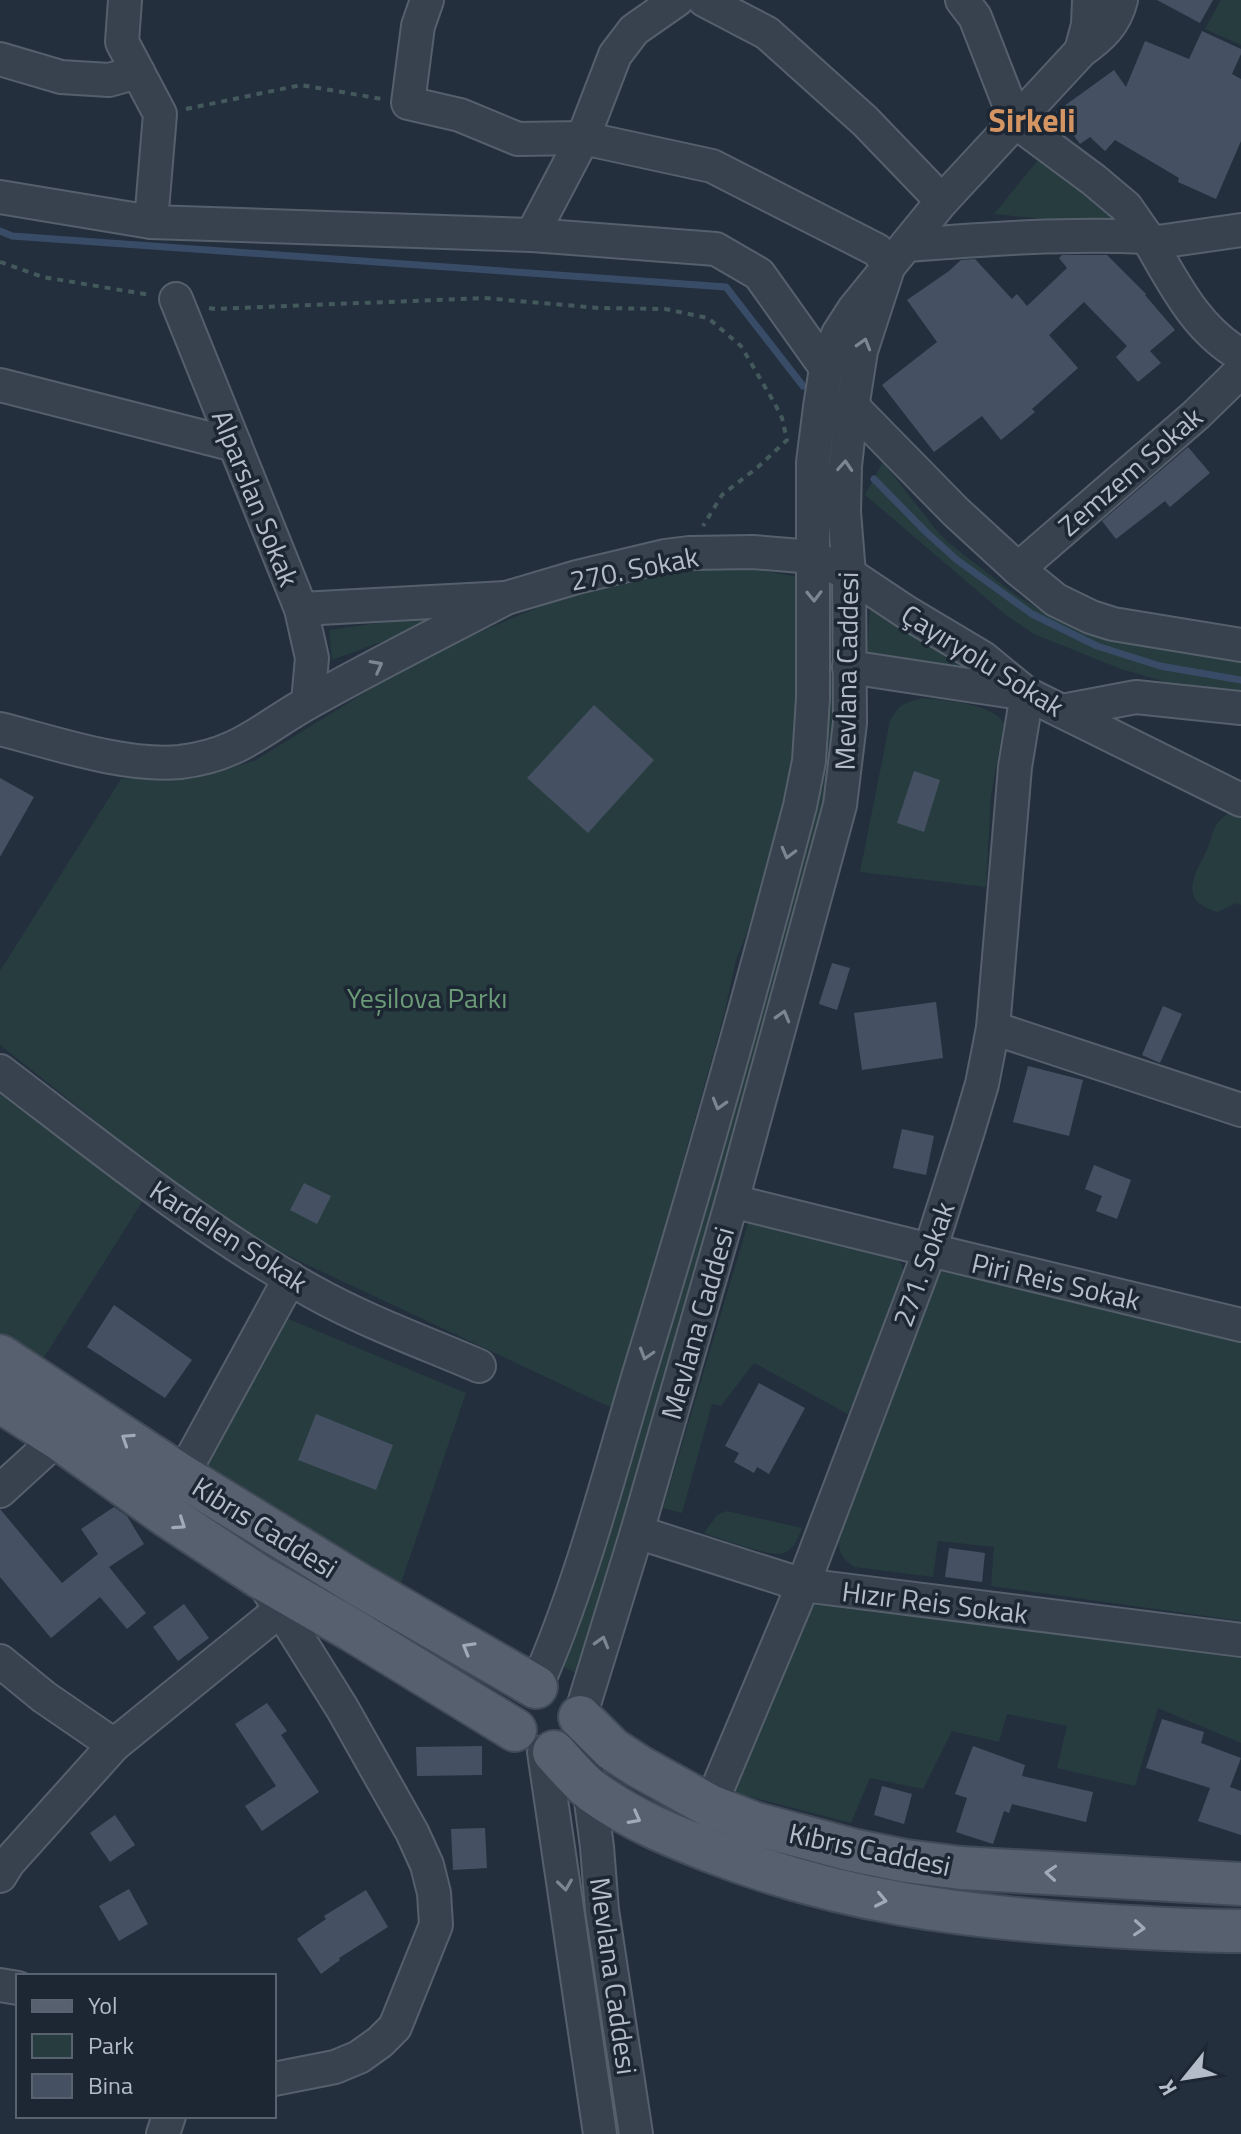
<svg xmlns="http://www.w3.org/2000/svg" width="1241" height="2134" viewBox="0 0 1241 2134" font-family="'Titillium Web',sans-serif">
	<style>
		.green { fill: #263c3f }
		.lines { fill: none; stroke-linecap: round; stroke-linejoin: round }
		.stream { stroke: #394c67; stroke-width: 7 }
		.building { fill: #455162 }
		.minor-casing { stroke: #565f6c; stroke-width: 36 }
		.major-casing { stroke: #414a57; stroke-width: 46 }
		.path { stroke: #44595c; stroke-width: 4; stroke-dasharray: 6 6; stroke-linecap: butt }
		.minor { stroke: #38414e; stroke-width: 32 }
		.major { stroke: #56606e; stroke-width: 42 }
		.oneway { stroke: #7c8592 }
		.oneway2 { stroke: #a1aab7 }
		.labels { text-anchor: middle; dominant-baseline: central; stroke-width: 7; stroke-linejoin: round; paint-order: stroke }
		.street-label { font-size: 28px; fill: #b4bcc9; stroke: #1d2633 }
		.park-label { font-size: 28px; fill: #6b9a76; stroke: #1d2633 }
		.quarter-label { font-size: 32px; font-weight: bold; fill: #d59563; stroke: #1d2633 }
	</style>
	<rect width="100%" height="100%" fill="#242f3e"/>
	<g class="green">
		<path d="M 1221,0 L 1241,0 L 1241,45 L 1205,29 Z"/>
		<path d="M 1038,160 L 1116,218 L 1113,226 L 994,214 Z"/>
		<path d="M 883,462 L 937,531 L 949,543 L 1013,593 L 1048,615 L 1090,634 L 1169,650 L 1241,658 L 1241,696 L 1183,687 L 1121,669 L 1034,634 L 1006,615 L 865,495 Z"/>
		<path d="M 741,567 L 799,577 L 796,724 L 793,762 L 788,793 L 763,880 L 745,938 L 736,960 L 724,1015 L 614,1409 L 259,1242 L 186,1195 L 124,1148 L 92,1118 L 0,1045 L 0,971 L 121,779 L 217,771 L 254,761 L 408,666 L 470,636 L 558,599 L 643,576 L 680,568 Z"/>
		<path d="M 870,607 L 1000,682 L 867,653 Z"/>
		<path d="M 465,611 L 332,660 L 329,630 Z"/>
		<path d="M 835,676 L 829,780 L 780,974 L 579,1675 L 560,1665 L 596,1576 L 629,1467 L 732,1107 L 824,752 L 830,677 Z"/>
		<path d="M 922,698 C 943,700 992,703 1004,723 L 991,796 L 986,887 L 860,872 L 890,721 C 899,704 904,703 922,698 Z"/>
		<path d="M 1233,810 L 1241,814 L 1241,905 L 1237,903 L 1217,912 C 1179,900 1193,878 1206,852 C 1215,831 1211,824 1233,810 Z"/>
		<path d="M 0,1084 L 144,1199 L 41,1362 L 0,1336 Z"/>
		<path d="M 749,1220 L 897,1259 L 902,1265 L 904,1278 L 848,1414 L 754,1363 L 721,1406 L 712,1404 L 682,1513 L 663,1508 Z"/>
		<path d="M 941,1265 L 1241,1335 L 1241,1621 L 991,1586 L 994,1547 L 938,1541 L 933,1577 L 855,1567 C 842,1559 839,1553 838,1537 Z"/>
		<path d="M 284,1317 L 466,1393 L 401,1583 L 204,1471 Z"/>
		<path d="M 727,1511 L 802,1528 C 798,1537 795,1549 784,1553 C 771,1558 720,1538 704,1533 L 717,1515 Z"/>
		<path d="M 809,1597 L 1241,1656 L 1241,1743 L 1158,1708 L 1135,1786 L 1057,1768 L 1067,1726 L 1007,1714 L 999,1742 L 952,1731 L 923,1789 L 870,1778 L 851,1823 L 731,1792 Z"/>
	</g>
	<g class="lines">
		<g class="stream">
			<path d="M 0,231 L 12,236 L 726,287 L 803,386"/>
			<path d="M 874,479 L 926,532 L 957,560 L 1032,614 L 1097,646 L 1160,666 L 1241,680"/>
		</g>
	</g>
	<g class="building">
		<path d="M 1157,0 L 1213,0 L 1200,23 Z"/>
		<path d="M 1202,31 L 1241,49 L 1241,54 L 1232,74 L 1241,79 L 1241,141 L 1216,199 L 1178,182 L 1179,178 L 1115,140 L 1105,151 L 1090,137 L 1080,144 L 1056,112 L 1114,70 L 1126,87 L 1145,41 L 1189,59 Z"/>
		<path d="M 1062,255 L 1107,255 L 1146,294 L 1145,295 L 1175,330 L 1150,351 L 1161,363 L 1138,382 L 1116,357 L 1127,346 L 1084,302 L 1049,335 L 1078,368 L 1032,409 L 1035,412 L 1001,440 L 982,416 L 934,452 L 882,385 L 937,342 L 907,300 L 949,271 L 961,260 L 975,259 L 1012,299 L 1017,294 L 1027,306 L 1067,268 L 1059,258 Z"/>
		<path d="M 1188,447 L 1210,473 L 1170,507 L 1165,501 L 1116,539 L 1102,521 Z"/>
		<path d="M 594,705 L 654,760 L 588,833 L 527,778 Z"/>
		<path d="M 914,771 L 940,780 L 924,832 L 897,823 Z"/>
		<path d="M 0,778 L 34,797 L 0,857 Z"/>
		<path d="M 832,963 L 850,968 L 837,1010 L 819,1004 Z"/>
		<path d="M 936,1002 L 943,1058 L 862,1070 L 854,1013 Z"/>
		<path d="M 1163,1006 L 1182,1014 L 1160,1063 L 1142,1055 Z"/>
		<path d="M 1028,1066 L 1083,1080 L 1069,1136 L 1013,1122 Z"/>
		<path d="M 902,1129 L 934,1136 L 926,1175 L 893,1168 Z"/>
		<path d="M 1094,1165 L 1131,1180 L 1117,1219 L 1096,1211 L 1102,1196 L 1085,1189 Z"/>
		<path d="M 304,1183 L 331,1196 L 317,1224 L 290,1210 Z"/>
		<path d="M 114,1305 L 192,1360 L 165,1398 L 87,1347 Z"/>
		<path d="M 759,1383 L 805,1408 L 769,1474 L 757,1467 L 754,1473 L 734,1462 L 739,1453 L 725,1446 Z"/>
		<path d="M 316,1414 L 393,1445 L 376,1490 L 298,1460 Z"/>
		<path d="M 114,1507 L 127,1516 L 144,1544 L 109,1567 L 146,1613 L 127,1629 L 100,1597 L 51,1638 L 0,1577 L 0,1509 L 62,1583 L 98,1554 L 81,1529 Z"/>
		<path d="M 949,1548 L 985,1553 L 982,1582 L 945,1577 Z"/>
		<path d="M 184,1604 L 209,1638 L 178,1661 L 153,1627 Z"/>
		<path d="M 267,1703 L 287,1731 L 281,1735 L 319,1792 L 262,1831 L 245,1806 L 276,1786 L 235,1724 Z"/>
		<path d="M 1162,1719 L 1204,1732 L 1201,1743 L 1241,1758 L 1230,1787 L 1241,1791 L 1241,1835 L 1198,1821 L 1210,1788 L 1146,1768 Z"/>
		<path d="M 482,1746 L 482,1775 L 417,1776 L 416,1747 Z"/>
		<path d="M 973,1746 L 1025,1765 L 1022,1776 L 1093,1792 L 1086,1822 L 1012,1804 L 1009,1813 L 1004,1811 L 993,1844 L 956,1832 L 967,1798 L 955,1794 Z"/>
		<path d="M 882,1786 L 912,1794 L 904,1824 L 874,1815 Z"/>
		<path d="M 115,1815 L 135,1845 L 110,1862 L 90,1833 Z"/>
		<path d="M 485,1828 L 487,1868 L 453,1870 L 451,1829 Z"/>
		<path d="M 129,1889 L 148,1924 L 119,1941 L 99,1906 Z"/>
		<path d="M 366,1890 L 388,1927 L 339,1958 L 340,1960 L 321,1974 L 297,1939 L 326,1919 L 324,1916 Z"/>
	</g>
	<g class="lines">
		<g class="minor-casing">
			<g id="minor">
				<path d="M 125,0 L 122,42 L 160,114 L 151,222"/>
				<path d="M 427,0 L 418,26 L 408,103 L 460,115 L 518,139 L 583,138 L 712,166 L 877,250 L 889,265"/>
				<path d="M 704,0 L 767,33 L 865,121 L 942,201"/>
				<path d="M 1081,51 L 1088,25 L 1089,0"/>
				<path d="M 0,59 L 61,77 L 109,80 L 138,72"/>
				<path d="M 0,197 L 151,222 L 532,235 L 716,249 L 759,274 L 826,368"/>
				<path d="M 532,235 L 583,138 L 615,55 L 634,30 L 677,0"/>
				<path d="M 1147,237 C 1173,281 1195,329 1241,355"/>
				<path d="M 1151,243 L 1241,230"/>
				<path d="M 907,245 C 987,239 1067,233 1147,237 L 1126,207 L 1094,180 L 1016,122 L 975,17 L 962,0"/>
				<path d="M 176,299 L 301,609 L 312,658 L 308,702"/>
				<path d="M 0,385 L 235,445"/>
				<path d="M 852,406 L 956,512 L 1018,569 L 1056,600 L 1091,617 L 1113,624 L 1241,645"/>
				<path d="M 1018,569 L 1196,415 L 1241,371"/>
				<path d="M 506,598 L 577,577 L 665,556 L 689,553 L 753,552 L 813,557 L 849,574 L 906,612 L 983,658 L 1027,694 L 1241,800"/>
				<path d="M 1062,711 L 1136,697 L 1241,708"/>
				<path d="M 0,729 C 55,743 124,767 180,762 C 240,755 262,728 311,701 C 375,665 441,632 506,598 L 301,609"/>
				<path d="M 993,1028 L 1241,1110"/>
				<path d="M 0,1071 C 101,1148 201,1229 313,1292 C 365,1321 423,1342 479,1366"/>
				<path d="M 732,1201 L 930,1250 L 1241,1325"/>
				<path d="M 182,1476 L 290,1278"/>
				<path d="M 0,1491 L 58,1438"/>
				<path d="M 637,1532 L 803,1585 L 1241,1640"/>
				<path d="M 260,1577 L 342,1708 L 412,1832 L 427,1865 L 434,1893 L 436,1925 L 395,2027 L 380,2042 L 359,2057 L 335,2067 L 274,2079"/>
				<path d="M 0,1661 L 44,1697 L 114,1745"/>
				<path d="M 536,1687 C 580,1587 607,1482 638,1377 C 696,1188 750,997 800,806 L 809,761 L 813,698 L 813,462 L 820,407 L 826,368 L 831,352 L 838,334 L 854,309 L 942,201 L 1081,51 C 1101,37 1115,24 1121,0"/>
				<path d="M 544,1752 L 600,2134"/>
				<path d="M 710,1806 L 803,1585 L 930,1250 L 968,1131 L 982,1084 L 993,1028 L 1015,767 L 1027,694 L 849,667"/>
				<path d="M 0,1876 L 8,1863 L 114,1745 L 279,1611"/>
				<path d="M 0,1985 L 18,1988"/>
				<path d="M 163,2134 L 169,2116"/>
				<path d="M 636,2134 L 602,1910 L 597,1847 L 580,1717 L 637,1532 L 732,1201 L 840,805 L 850,723 L 849,574 L 844,512 L 845,466 L 850,421 L 861,351 L 889,265"/>
			</g>
		</g>
		<g class="major-casing">
			<g id="major">
				<path d="M 0,1356 L 182,1476 L 361,1586 L 536,1687"/>
				<path d="M 0,1401 L 58,1438 L 166,1515 L 260,1577 L 352,1630 L 515,1730"/>
				<path d="M 580,1717 L 612,1749 L 638,1766 L 710,1806 L 756,1824 L 852,1850 L 906,1861 L 961,1868 L 1241,1884"/>
				<path d="M 554,1752 C 566,1765 578,1780 592,1791 C 630,1819 672,1836 716,1853 C 841,1901 963,1917 1096,1925 C 1144,1928 1192,1931 1241,1931"/>
			</g>
		</g>
		<g class="path">
			<path d="M 186,109 L 301,85 L 382,99"/>
			<path d="M 0,262 L 43,277 L 150,295"/>
			<path d="M 209,308 L 215,309 L 484,298 L 599,308 L 665,309 L 708,318 L 741,346 L 775,404 L 782,418 L 787,440 L 758,467 L 722,495 L 703,526"/>
		</g>
		<use href="#minor" class="minor"/>
		<use href="#major" class="major"/>
	</g>
	<defs><path id="oneway-chevron" d="M-2-3.5L2.5 0L-2 3.5" fill="none" stroke-width="1.6" stroke-linecap="round" stroke-linejoin="round" transform="scale(2)"/></defs>
	<g class="oneway">
		<use href="#oneway-chevron" transform="translate(864 344) rotate(-74)"/>
		<use href="#oneway-chevron" transform="translate(845 466) rotate(-86)"/>
		<use href="#oneway-chevron" transform="translate(814 596) rotate(89)"/>
		<use href="#oneway-chevron" transform="translate(377 666) rotate(-28)"/>
		<use href="#oneway-chevron" transform="translate(788 853) rotate(105)"/>
		<use href="#oneway-chevron" transform="translate(783 1016) rotate(-74)"/>
		<use href="#oneway-chevron" transform="translate(719 1104) rotate(106)"/>
		<use href="#oneway-chevron" transform="translate(646 1354) rotate(107)"/>
		<use href="#oneway-chevron" transform="translate(602 1642) rotate(-74)"/>
		<use href="#oneway-chevron" transform="translate(565 1885) rotate(82)"/>
	</g>
	<g class="oneway2">
		<use href="#oneway-chevron" transform="translate(127 1439) rotate(-147)"/>
		<use href="#oneway-chevron" transform="translate(180 1524) rotate(34)"/>
		<use href="#oneway-chevron" transform="translate(468 1648) rotate(-150)"/>
		<use href="#oneway-chevron" transform="translate(635 1818) rotate(28)"/>
		<use href="#oneway-chevron" transform="translate(1051 1873) rotate(-176)"/>
		<use href="#oneway-chevron" transform="translate(881 1900) rotate(12)"/>
		<use href="#oneway-chevron" transform="translate(1139 1928) rotate(4)"/>
	</g>
	<g class="labels">
		<g class="street-label">
			<text transform="translate(1130 471) rotate(-41)">Zemzem Sokak</text>
			<text transform="translate(256 498) rotate(68)">Alparslan Sokak</text>
			<text transform="translate(634 568) rotate(-11)">270. Sokak</text>
			<text transform="translate(983 660) rotate(32)">Çayıryolu Sokak</text>
			<text transform="translate(846 671) rotate(-89)">Mevlana Caddesi</text>
			<text transform="translate(229 1236) rotate(33)">Kardelen Sokak</text>
			<text transform="translate(923 1264) rotate(-70)">271. Sokak</text>
			<text transform="translate(1056 1281) rotate(13)">Piri Reis Sokak</text>
			<text transform="translate(697 1323) rotate(-74)">Mevlana Caddesi</text>
			<text transform="translate(265 1527) rotate(32)">Kıbrıs Caddesi</text>
			<text transform="translate(935 1602) rotate(7)">Hızır Reis Sokak</text>
			<text transform="translate(870 1849) rotate(12)">Kıbrıs Caddesi</text>
			<text transform="translate(614 1976) rotate(82)">Mevlana Caddesi</text>
		</g>
		<g class="park-label">
			<text x="427" y="997">Yeşilova Parkı</text>
		</g>
		<g class="quarter-label">
			<text x="1032" y="120">Sirkeli</text>
		</g>
	</g>
	<rect x="16" y="1974" width="260" height="144" fill="#1d2633" stroke="#59626f" stroke-width="2"/>
	<rect x="32" y="2000" width="40" height="12" fill="#56606e" stroke="#59626f" stroke-width="2"/>
	<text x="88" y="2014" font-size="24" fill="#b4bcc9">Yol</text>
	<rect x="32" y="2034" width="40" height="24" fill="#263c3f" stroke="#59626f" stroke-width="2"/>
	<text x="88" y="2054" font-size="24" fill="#b4bcc9">Park</text>
	<rect x="32" y="2074" width="40" height="24" fill="#455162" stroke="#59626f" stroke-width="2"/>
	<text x="88" y="2094" font-size="24" fill="#b4bcc9">Bina</text>
	<g transform="translate(1185 2078) rotate(240)" stroke="#1d2633" stroke-width="6" paint-order="stroke">
	<path d="M0-6L14 30L0 20L-14 30Z" fill="#b4bcc9"/>
	<text y="-12" font-size="22" font-weight="bold" text-anchor="middle" fill="#b4bcc9">K</text>
	</g>
</svg>
